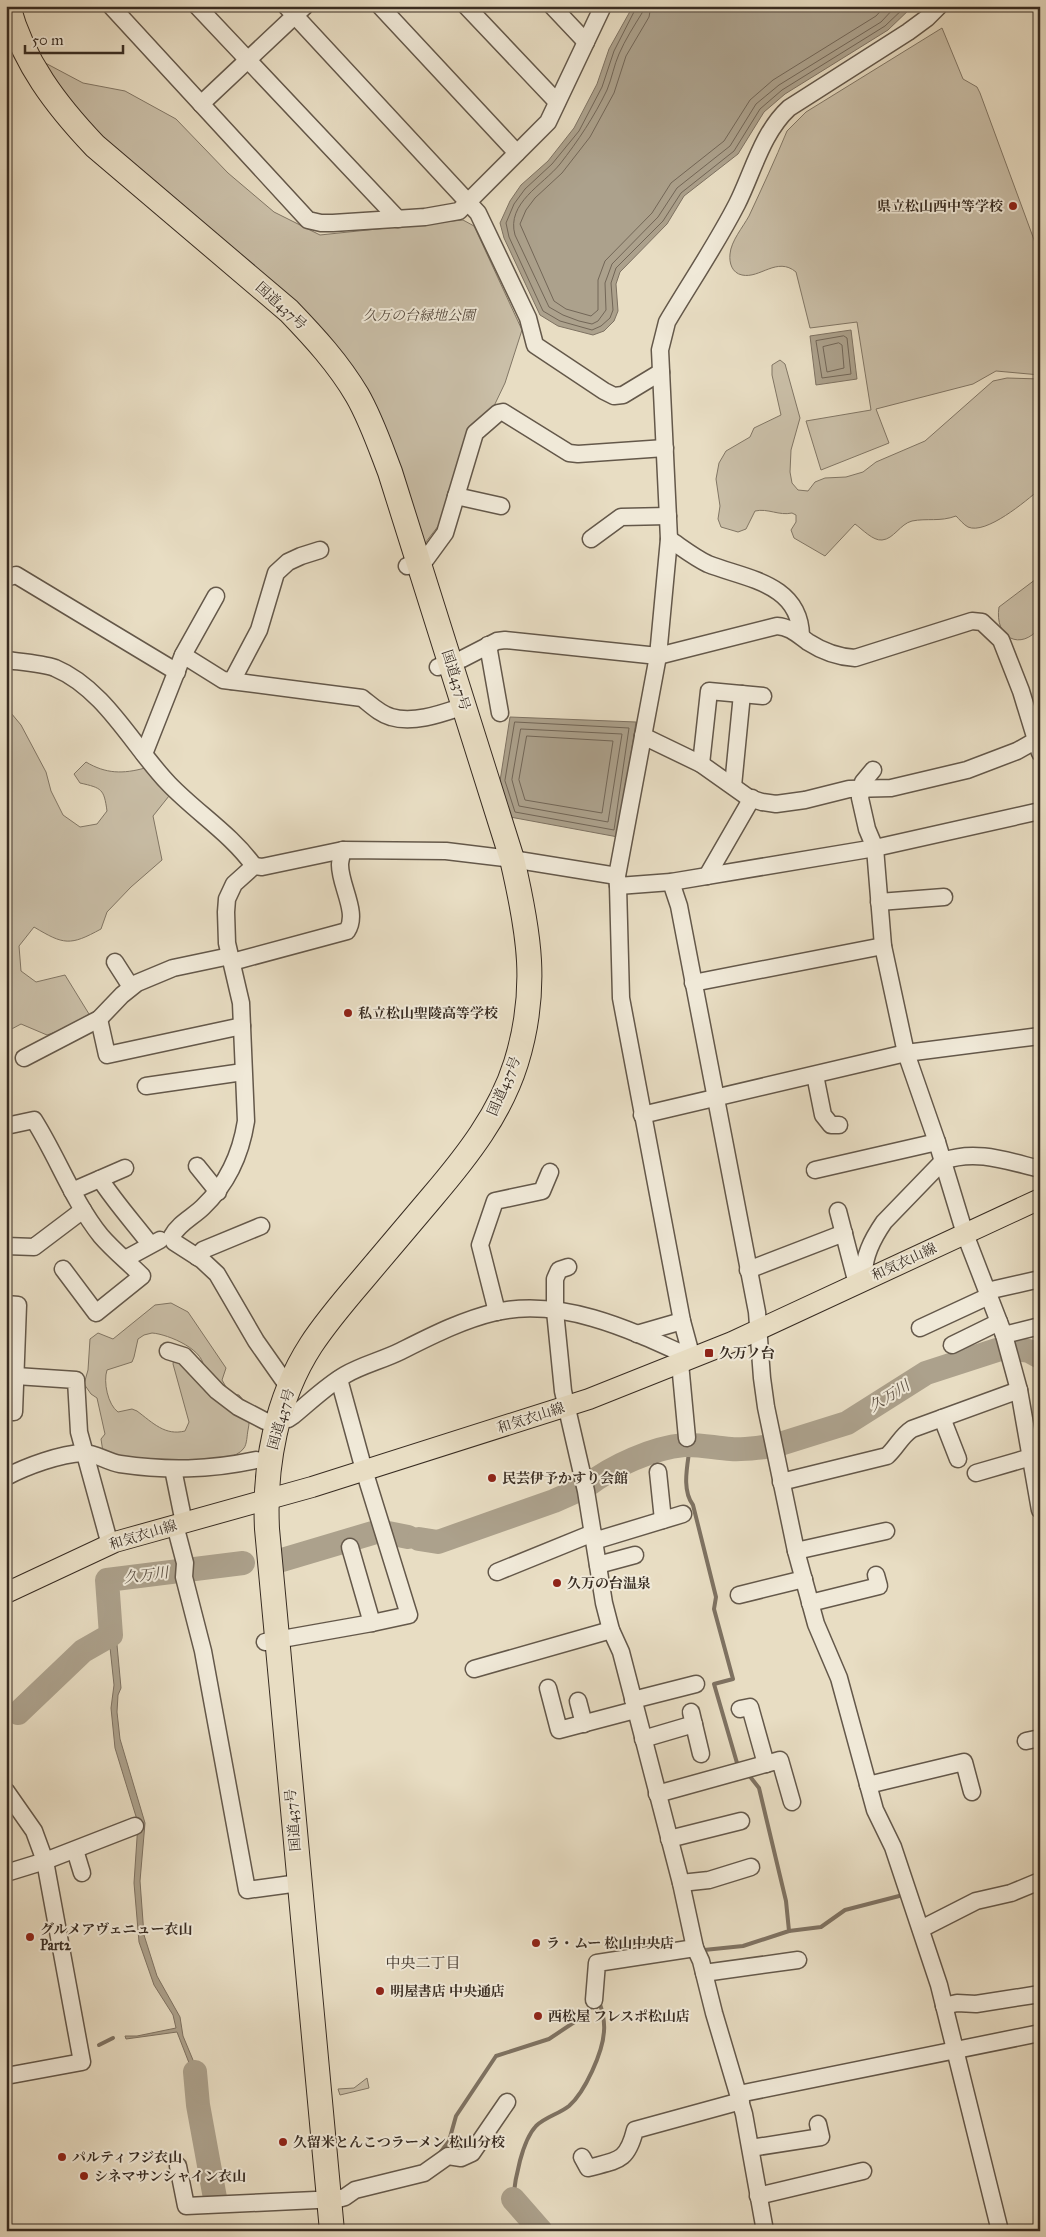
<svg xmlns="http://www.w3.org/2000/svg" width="1046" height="2237" viewBox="0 0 1046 2237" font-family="'IM FELL Great Primer','Noto Serif JP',serif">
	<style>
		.green { fill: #cabfa8; stroke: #817665; fill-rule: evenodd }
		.water { fill: #aca18c; stroke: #7e7262 }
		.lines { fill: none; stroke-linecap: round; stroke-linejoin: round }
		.shore { stroke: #726657; stroke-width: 1 }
		.stream { stroke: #7e7262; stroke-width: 4 }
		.river { stroke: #aca18c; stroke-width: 24 }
		.minor-casing { stroke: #64584a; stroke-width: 19 }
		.major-casing { stroke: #382c22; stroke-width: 22 }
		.highway-casing { stroke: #382c22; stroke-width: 26 }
		.minor { stroke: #f0e9d8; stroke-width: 16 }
		.major { stroke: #e8ddc3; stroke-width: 20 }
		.highway { stroke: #e8ddc3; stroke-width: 24 }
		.poi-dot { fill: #8f2418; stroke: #f0e9d8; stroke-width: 2 }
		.labels { text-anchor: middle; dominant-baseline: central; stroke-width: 4; stroke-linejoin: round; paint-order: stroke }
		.poi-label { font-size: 14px; font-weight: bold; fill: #382c22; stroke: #f0e9d8; text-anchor: start }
		.street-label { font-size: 14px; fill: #382c22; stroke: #f0e9d8 }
		.park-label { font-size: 14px; font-style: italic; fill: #55493d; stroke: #f0e9d8 }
		.water-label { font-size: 15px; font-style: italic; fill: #5b4f42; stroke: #f0e9d8 }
		.neighbourhood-label { font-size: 15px; fill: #382c22; stroke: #f0e9d8 }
	</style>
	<rect width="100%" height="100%" fill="#e8ddc3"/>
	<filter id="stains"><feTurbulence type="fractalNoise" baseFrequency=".004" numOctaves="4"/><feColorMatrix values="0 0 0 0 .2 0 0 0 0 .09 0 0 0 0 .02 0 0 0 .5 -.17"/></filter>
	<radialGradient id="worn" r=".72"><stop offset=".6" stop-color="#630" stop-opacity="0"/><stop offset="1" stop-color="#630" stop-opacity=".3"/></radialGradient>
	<g class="green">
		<path d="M 942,28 L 963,79 L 977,87 L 980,93 L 1040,256 L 1040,375 L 996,371 L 973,384 L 876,409 L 889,443 L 821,470 L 806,421 L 871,410 L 857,322 L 810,328 L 796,272 C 777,256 760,279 742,275 C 732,273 729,263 730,254 C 731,241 743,227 749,216 C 762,188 775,160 787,131 L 806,112 Z"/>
		<path d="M 34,57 L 83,83 L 125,91 L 176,119 L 228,173 L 274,212 L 320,235 L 463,220 L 474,226 L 522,330 L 505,383 L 494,406 L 468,428 L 439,525 L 422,547 L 355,373 L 127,162 L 59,94 Z"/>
		<path d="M 780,360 L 785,364 L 800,418 L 791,450 L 790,472 L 792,483 L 798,490 L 808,491 L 815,482 L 825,478 L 846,477 L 863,472 L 876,462 L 925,441 L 993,381 L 1007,378 L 1040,379 L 1040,489 C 1026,501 986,535 968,527 C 964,525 959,519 956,516 C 940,522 927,518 912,521 C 900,524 894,539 882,540 C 873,541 862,529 855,524 L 825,556 L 794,538 L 791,530 L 796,522 L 796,515 L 792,513 C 779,516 768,508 755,511 L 746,529 L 738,532 L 721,527 L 718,519 L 720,506 L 716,479 L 719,463 L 726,451 L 750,437 L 754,428 L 781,415 L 772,375 L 772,365 Z"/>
		<path d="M 1040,576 L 1040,627 C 1021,652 994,638 999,607 Z"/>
		<path d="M 6,707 L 21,725 L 46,772 L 51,791 L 63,815 L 80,827 L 97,824 L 107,811 C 104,789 102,788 80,783 L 74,774 L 86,762 C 106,774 123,774 145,768 L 169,796 L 153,816 L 162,860 L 131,887 L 107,912 L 101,929 C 70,946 64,945 34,927 L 19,946 L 21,971 L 36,982 L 65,975 L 89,1014 L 80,1023 L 47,1035 L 21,1024 L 6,1032 Z"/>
		<path d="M 171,1303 L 188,1312 L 226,1368 L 222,1380 L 230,1394 L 239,1395 C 248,1404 251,1417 248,1430 C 247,1435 247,1444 244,1448 C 230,1470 143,1459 117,1458 L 103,1452 L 101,1439 L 105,1434 L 97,1398 L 91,1394 L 84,1384 L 88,1370 L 90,1339 L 98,1333 L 113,1339 L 155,1305 ZM 152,1333 C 168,1334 208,1351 203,1370 L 174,1359 L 173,1364 L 189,1422 L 185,1431 C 165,1436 153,1423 137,1411 L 132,1409 L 118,1412 C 108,1405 103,1382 107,1370 L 132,1362 L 134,1357 L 138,1339 L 144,1335 Z"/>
		<path d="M 367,2078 L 369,2088 L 340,2095 L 338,2089 L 354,2088 Z"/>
	</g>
	<g class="water">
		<path d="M 633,6 L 913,6 L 888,30 L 785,94 L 764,112 L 738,154 L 684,196 L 667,224 L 620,272 L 616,284 L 618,311 L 614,321 L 604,331 L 593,335 L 558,326 L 540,315 L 504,238 L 500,223 L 510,201 L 521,185 L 548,161 L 574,128 L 597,84 L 609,49 Z"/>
		<path d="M 851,330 L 857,379 L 816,385 L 810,336 Z"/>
		<path d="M 510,717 L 636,722 L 618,837 L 510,817 L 500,781 Z"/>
		<path d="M 116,1634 L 121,1688 L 118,1695 L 117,1712 L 120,1739 L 145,1823 L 140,1881 L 144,1935 L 157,1976 L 180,2017 L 183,2036 L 198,2072 L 201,2086 L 201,2105 L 196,2105 L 195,2089 L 191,2068 L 177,2032 L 126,2039 L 125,2036 L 137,2036 L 176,2028 L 173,2015 L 154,1985 L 139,1942 L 134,1883 L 138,1823 L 115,1748 L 111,1708 L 114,1685 L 109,1638 Z"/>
	</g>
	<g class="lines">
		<g class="shore">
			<path d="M 637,6 L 614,51 L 602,87 L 579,131 L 552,164 L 525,189 L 514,204 L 506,223 L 509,237 L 543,311 L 560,321 L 592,330 L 601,326 L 610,318 L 613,310 L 611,283 L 616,268 L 663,221 L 681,193 L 734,151 L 760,109 L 782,90 L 885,26 L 906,6"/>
			<path d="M 644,6 L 642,13 C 634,26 625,40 619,54 C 614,65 612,78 607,90 C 594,117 578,141 560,164 C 543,185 506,203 515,235 L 549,307 L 563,315 L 579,321 L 592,324 L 598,321 L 606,310 L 605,283 L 612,264 L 658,217 L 677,188 L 730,146 L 756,104 L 779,85 L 881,22 L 896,6"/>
			<path d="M 651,6 L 649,17 L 626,56 L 614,93 L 590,137 L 562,173 L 535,198 L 526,210 L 520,224 L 554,301 L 566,309 L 591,316 L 598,310 L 598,280 L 605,261 L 652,213 L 671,183 L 724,141 L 750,100 L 773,80 L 876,16 L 885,6"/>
			<path d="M 844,336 L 847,338 L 851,374 L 822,378 L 816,341 Z"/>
			<path d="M 839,343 L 842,345 L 844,368 L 827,372 L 823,347 Z"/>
			<path d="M 515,722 L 629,728 L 614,830 L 515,812 L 505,781 Z"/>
			<path d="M 521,729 L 622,734 L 608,822 L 519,806 L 512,780 Z"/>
			<path d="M 527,736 L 613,741 L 602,813 L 525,800 L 519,780 Z"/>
		</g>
		<g class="stream">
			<path d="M 690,1445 C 688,1464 681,1489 693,1505 L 716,1597 L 714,1609 L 733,1679 L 714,1684 L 737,1763 L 741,1765"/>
			<path d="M 789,1931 L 821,1927 L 845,1910 L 903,1895"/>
			<path d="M 704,1950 L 743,1946 L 789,1931 L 786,1901 L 759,1788 L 748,1774"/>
			<path d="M 99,2045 L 113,2038"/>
			<path d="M 440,2153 L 449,2141 L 456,2116 L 496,2056 L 549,2039 L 579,2019 L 593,2005"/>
			<path d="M 513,2199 C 515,2179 522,2141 536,2126 C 545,2117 559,2114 569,2106 C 585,2092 603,2052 604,2031 C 605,2021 602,2010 599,2001"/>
		</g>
		<g class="river">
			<path d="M 1016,1349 L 1029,1351 L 1040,1357"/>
			<path d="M 780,1444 L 847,1423 L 926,1373 L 1000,1349"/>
			<path d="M 588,1485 C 613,1466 652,1448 684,1445 C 699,1444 715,1448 731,1449 C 742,1450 754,1448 765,1447"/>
			<path d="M 388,1533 L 408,1537"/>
			<path d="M 419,1539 L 438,1542 L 554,1501 L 581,1489"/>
			<path d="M 282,1560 L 376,1532"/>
			<path d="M 18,1713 L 83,1651 L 111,1635 L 107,1580 L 243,1563"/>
			<path d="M 195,2072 L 198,2105 L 215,2198"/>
			<path d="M 513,2199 L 541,2231"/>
		</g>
		<g class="minor-casing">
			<g id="minor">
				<path d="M 111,6 L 308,220 L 321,223 L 333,223 L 425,217 L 459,211 L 548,122 L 603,6"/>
				<path d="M 197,6 L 398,219"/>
				<path d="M 286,6 L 478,213 L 528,318 L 535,345 L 604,391 L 614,396 L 623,395 L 661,372"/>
				<path d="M 380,6 L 517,153"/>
				<path d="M 466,6 L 557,102"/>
				<path d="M 552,6 L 586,42"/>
				<path d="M 201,104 L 305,6"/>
				<path d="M 456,496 L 501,506"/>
				<path d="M 591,539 L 621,517 L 668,516"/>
				<path d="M 669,539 C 681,547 695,558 708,564 C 746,579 800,583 801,636"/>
				<path d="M 407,566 L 426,559 L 445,533 L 475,433 L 498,413 L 503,412 L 569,453 L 578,454 L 665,448"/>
				<path d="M 6,578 L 16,575 L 177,672"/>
				<path d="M 488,645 L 500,713"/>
				<path d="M 183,655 L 216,596"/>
				<path d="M 6,660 C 21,662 41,663 55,668 C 105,689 134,748 169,784 C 197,813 231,834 254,866"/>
				<path d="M 438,667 L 462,659 L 497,641 L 505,640 L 658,656 L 777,626 C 790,627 797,634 808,642 C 822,651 837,657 855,658 L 972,621 L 982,622 L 1001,640 L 1021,691 L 1040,753"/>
				<path d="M 232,681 L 259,630 L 276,573 L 288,562 L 301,556 L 320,550"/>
				<path d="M 643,736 L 701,764 L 749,798 L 762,802 L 776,804 L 805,800 L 849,789 L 891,788 L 967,770 L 1017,751 L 1040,738"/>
				<path d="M 144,754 L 183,655 L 223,680 L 362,698 C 371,705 380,714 391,717 C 414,724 443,713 464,706"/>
				<path d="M 701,764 L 709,691 L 763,696"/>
				<path d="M 873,770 L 863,782 L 860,798 L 867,829 L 875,848 L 883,946 L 906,1053 L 937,1142 L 965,1234 L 1004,1335 L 1019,1390 L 1040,1510"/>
				<path d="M 733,786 L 742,694"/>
				<path d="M 707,876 L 752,798"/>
				<path d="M 671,882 L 679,906 L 757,1312 L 762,1378 L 766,1407 L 796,1551 L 816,1624 L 839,1678 L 875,1810 L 893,1847 L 939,1985 L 1000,2231"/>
				<path d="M 618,886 L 671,882 L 875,848 L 1040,811"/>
				<path d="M 879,902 L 944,897"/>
				<path d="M 115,962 L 131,987"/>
				<path d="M 232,962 L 347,931 C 359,913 340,886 340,865 C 340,860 342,855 343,850"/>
				<path d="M 693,983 L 883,946"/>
				<path d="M 99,1019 L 107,1055 L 242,1026"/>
				<path d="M 24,1058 L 99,1019 L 122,995 L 137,983 L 173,968 L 230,956"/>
				<path d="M 815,1075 L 823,1115 L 831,1125 L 839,1125"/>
				<path d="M 146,1086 L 243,1072"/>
				<path d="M 642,1115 L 906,1053 L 1040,1036"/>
				<path d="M 6,1126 L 34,1120 C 58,1158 73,1201 101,1236 C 113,1250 129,1263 142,1276 L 96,1313 L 63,1269"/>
				<path d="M 197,1166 L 218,1192"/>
				<path d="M 815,1170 L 937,1142"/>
				<path d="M 100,1179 C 115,1202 133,1222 150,1244"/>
				<path d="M 72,1191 L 125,1168"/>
				<path d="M 838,1211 L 857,1284"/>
				<path d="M 6,1246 L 34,1247 L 83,1210"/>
				<path d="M 197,1257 L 203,1250 L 261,1226"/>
				<path d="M 125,1259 L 160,1240"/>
				<path d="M 568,1267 L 559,1270 L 555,1279 L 555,1311 L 563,1391 L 586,1491 L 604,1603 L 611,1630 L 621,1652 L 681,1883 L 695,1948 L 701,1961 L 714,2013 L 744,2114 L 765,2231"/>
				<path d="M 748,1270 L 844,1233"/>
				<path d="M 865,1280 C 861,1259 873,1238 884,1222 L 943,1161 C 976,1149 1007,1161 1040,1169"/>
				<path d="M 987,1291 L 1040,1279"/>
				<path d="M 6,1304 L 18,1305 L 14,1412 L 6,1412"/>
				<path d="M 497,1312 L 480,1245 L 495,1201 L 542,1191 L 550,1172"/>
				<path d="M 920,1328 L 989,1296"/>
				<path d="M 637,1334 L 682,1321"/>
				<path d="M 1004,1335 L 1040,1326"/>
				<path d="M 952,1345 L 999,1322"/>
				<path d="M 168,1351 L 184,1356 L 217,1391 L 238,1407 L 265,1421"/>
				<path d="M 680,1363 L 687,1438"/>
				<path d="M 16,1376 L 76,1380 L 79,1432 L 110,1545"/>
				<path d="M 289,1388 L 256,1341 L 217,1274 L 202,1260 L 174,1242 L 172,1236 C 179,1223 193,1217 203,1207 C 227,1184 241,1153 246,1121 L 241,1003 L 227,943 L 226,912 L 227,899 L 234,884 L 254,866 L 262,867 L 343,850 L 446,851 L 512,859 L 617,876"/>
				<path d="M 279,1418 L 288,1419 L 294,1415 C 310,1402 326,1386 345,1375 C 362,1365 383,1360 401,1351 C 431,1336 462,1320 496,1312 C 563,1297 633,1331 692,1358 L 682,1321 L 621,998 L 618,886 L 617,876 L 658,656 L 669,539 L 660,350 L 667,322 C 690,283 716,245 737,204 C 753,172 762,133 789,108 L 908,32 L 927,18 L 939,6"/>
				<path d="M 942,1418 L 958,1459"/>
				<path d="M 173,1469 L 184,1523"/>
				<path d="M 658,1472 L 663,1520"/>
				<path d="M 976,1473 L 1031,1457"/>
				<path d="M 6,1477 C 27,1466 60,1454 83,1453 C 96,1453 107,1462 120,1464 C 168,1471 209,1470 256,1460"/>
				<path d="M 781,1482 L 887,1456 C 897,1447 901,1436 912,1429 L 1019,1390"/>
				<path d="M 175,1525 L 185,1563 L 184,1577 L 203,1651 L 247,1890 L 299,1883"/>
				<path d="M 594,1541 L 683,1514"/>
				<path d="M 350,1547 L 372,1623"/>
				<path d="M 796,1551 L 886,1531"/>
				<path d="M 598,1565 L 635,1555"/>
				<path d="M 497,1572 L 593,1533"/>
				<path d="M 739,1595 L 804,1579"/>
				<path d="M 810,1603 L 879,1586 L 876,1575"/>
				<path d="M 265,1642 L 372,1623 L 409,1615 L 364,1470 L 339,1379"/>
				<path d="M 474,1669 L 611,1630"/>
				<path d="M 548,1688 L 559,1730 L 635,1710"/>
				<path d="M 633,1700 L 696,1684"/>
				<path d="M 578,1701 L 584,1724"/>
				<path d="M 740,1709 L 750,1707 L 766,1764"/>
				<path d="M 691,1712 L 701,1754"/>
				<path d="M 643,1739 L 694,1724"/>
				<path d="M 1026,1741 L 1040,1738"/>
				<path d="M 868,1785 L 964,1762 L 972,1792"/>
				<path d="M 6,1791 L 34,1831 L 45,1861 L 82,2062 L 6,2076"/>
				<path d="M 657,1794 L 780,1760 L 792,1802"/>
				<path d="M 669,1839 L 741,1821"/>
				<path d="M 75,1850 L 82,1873"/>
				<path d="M 6,1873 L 45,1861 L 135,1826"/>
				<path d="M 681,1883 L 709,1880 L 751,1867"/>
				<path d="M 921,1929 L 976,1901 L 1011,1893 L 1040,1881"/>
				<path d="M 704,1973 L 798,1960"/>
				<path d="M 594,2000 L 597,1963 L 695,1948"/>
				<path d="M 944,2006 L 957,2003 L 976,2004 L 1040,1994"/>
				<path d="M 739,2094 L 1040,2033"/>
				<path d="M 751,2148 L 821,2137 L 818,2124"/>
				<path d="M 582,2157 L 588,2168 C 618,2160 627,2162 635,2130 L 741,2101"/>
				<path d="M 178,2166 L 186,2206 L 338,2199 L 345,2197 L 355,2190 L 424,2173 L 448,2156 L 461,2158 L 472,2153 L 507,2102"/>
				<path d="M 758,2196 L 863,2171"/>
			</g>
		</g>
		<g class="major-casing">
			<path id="major" d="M 6,1593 L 115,1542 L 312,1487 L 589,1399 L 732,1342 L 1040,1199"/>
		</g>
		<g class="highway-casing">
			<path id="highway" d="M 8,6 C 23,62 56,105 95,146 L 289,311 C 314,337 338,363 357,395 C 371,419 380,446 390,472 L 512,859 C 529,932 539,989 516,1063 C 500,1114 467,1156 433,1196 C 409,1224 386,1252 362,1280 C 344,1301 326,1322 311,1345 C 276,1399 264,1466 267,1529 L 332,2231"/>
		</g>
		<use href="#minor" class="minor"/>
		<use href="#major" class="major"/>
		<use href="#highway" class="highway"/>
	</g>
	<g class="poi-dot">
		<circle cx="1013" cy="206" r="5"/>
		<circle cx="348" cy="1013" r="5"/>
		<rect x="704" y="1348" width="10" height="10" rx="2.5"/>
		<circle cx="492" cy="1478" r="5"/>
		<circle cx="557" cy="1583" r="5"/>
		<circle cx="30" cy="1937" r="5"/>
		<circle cx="536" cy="1943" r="5"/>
		<circle cx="380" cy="1991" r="5"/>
		<circle cx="538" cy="2016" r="5"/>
		<circle cx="283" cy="2142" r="5"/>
		<circle cx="62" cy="2157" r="5"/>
		<circle cx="84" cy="2176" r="5"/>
	</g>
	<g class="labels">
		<g class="poi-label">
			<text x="1003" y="206" text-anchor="end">県立松山西中等学校</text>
			<text x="358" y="1013">私立松山聖陵高等学校</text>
			<text x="719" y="1353">久万ノ台</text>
			<text x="502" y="1478">民芸伊予かすり会館</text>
			<text x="567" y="1583">久万の台温泉</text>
			<text x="40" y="1929">グルメアヴェニュー衣山<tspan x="40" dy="16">Part2</tspan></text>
			<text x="546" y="1943">ラ・ムー 松山中央店</text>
			<text x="390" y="1991">明屋書店 中央通店</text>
			<text x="548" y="2016">西松屋 フレスポ松山店</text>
			<text x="293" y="2142">久留米とんこつラーメン 松山分校</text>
			<text x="72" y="2157">パルティフジ衣山</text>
			<text x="94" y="2176">シネマサンシャイン衣山</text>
		</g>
		<g class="street-label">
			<text transform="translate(281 306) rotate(42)">国道437号</text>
			<text transform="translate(456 680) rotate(72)">国道437号</text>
			<text transform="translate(504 1086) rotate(-67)">国道437号</text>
			<text transform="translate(904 1262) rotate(-25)">和気衣山線</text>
			<text transform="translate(531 1418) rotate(-18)">和気衣山線</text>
			<text transform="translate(281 1419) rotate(-74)">国道437号</text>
			<text transform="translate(143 1535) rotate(-17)">和気衣山線</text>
			<text transform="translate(293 1820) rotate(-95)">国道437号</text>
		</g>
		<g class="park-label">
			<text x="419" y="315">久万の台緑地公園</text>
		</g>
		<g class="water-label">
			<text transform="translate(889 1396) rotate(-32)">久万川</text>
			<text transform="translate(146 1575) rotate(-7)">久万川</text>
		</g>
		<g class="neighbourhood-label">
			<text x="423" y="1963">中央二丁目</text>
		</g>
	</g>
	<rect width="1046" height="2237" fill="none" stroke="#e8ddc3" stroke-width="25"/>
	<rect x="8" y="8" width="1031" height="2222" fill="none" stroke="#382c22" stroke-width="2.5"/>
	<rect x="12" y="12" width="1021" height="2212" fill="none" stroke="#382c22"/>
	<path d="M25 45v8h98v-8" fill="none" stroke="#382c22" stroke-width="2.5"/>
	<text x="32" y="45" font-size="15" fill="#382c22" stroke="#f0e9d8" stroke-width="4" paint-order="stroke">50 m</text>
	<rect width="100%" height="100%" filter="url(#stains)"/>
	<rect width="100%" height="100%" fill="url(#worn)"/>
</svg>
